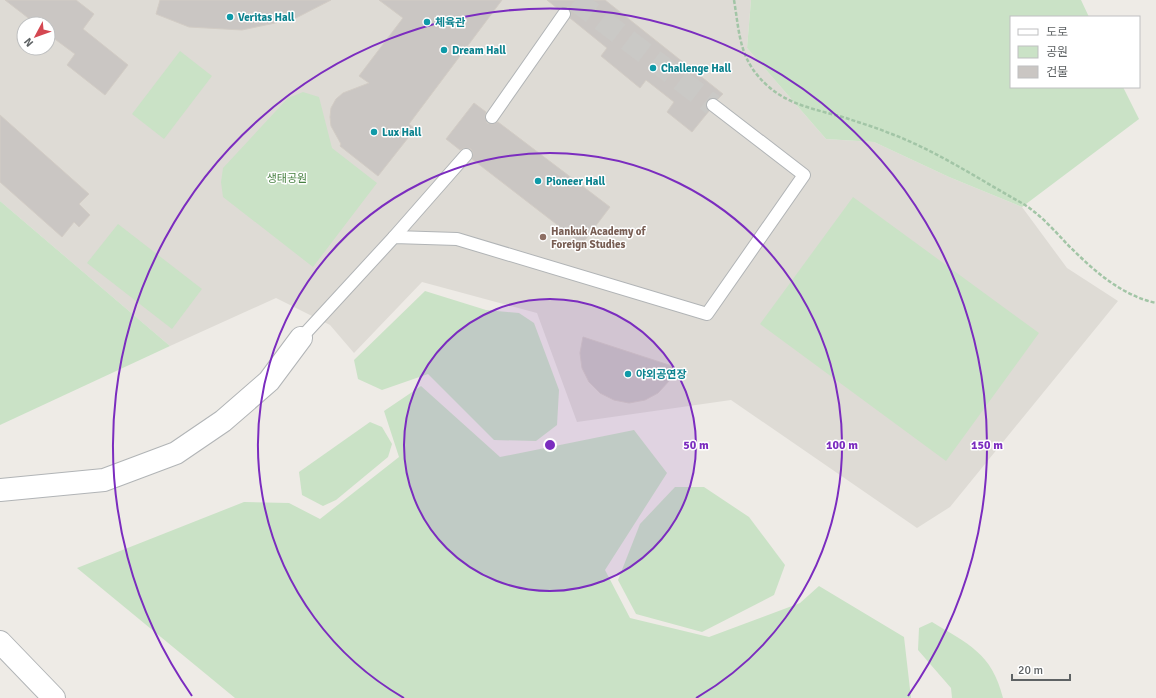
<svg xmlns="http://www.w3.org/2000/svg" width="1156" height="698" viewBox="0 0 1156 698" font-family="Signika,'Noto Sans KR',sans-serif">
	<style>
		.education { fill: #dedbd5; fill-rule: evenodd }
		.green { fill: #cae2c6 }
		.building { fill: #cac6c3; stroke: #d2ccc5 }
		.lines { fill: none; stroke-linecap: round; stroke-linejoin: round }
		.street-tunnel { stroke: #cac9c6; stroke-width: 22; stroke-dasharray: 22 11; stroke-linecap: butt }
		.lane-casing { stroke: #b1b4b6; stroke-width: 14 }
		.street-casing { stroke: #b1b4b6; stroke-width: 24 }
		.path { stroke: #a2c5a6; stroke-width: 2.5; stroke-dasharray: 4 2; stroke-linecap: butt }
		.lane { stroke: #fff; stroke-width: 12 }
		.street { stroke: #fff; stroke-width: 22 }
		.ring { fill: none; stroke: #7b2cbf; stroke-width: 2 }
		.culture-dot { fill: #0f9aa8; stroke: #fff; stroke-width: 1.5 }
		.education-dot { fill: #8d6e63; stroke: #fff; stroke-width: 1.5 }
		.labels { text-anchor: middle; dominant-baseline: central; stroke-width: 3; stroke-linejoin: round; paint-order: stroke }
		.culture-label { font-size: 11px; font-weight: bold; fill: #0d838f; stroke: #fff; text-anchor: start }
		.park-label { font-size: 11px; fill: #478141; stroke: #fff }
		.education-label { font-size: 11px; font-weight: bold; fill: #785e54; stroke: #fff; text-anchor: start }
		.centre { fill: #7b2cbf; stroke: #fff; stroke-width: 2 }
		.ring-label { font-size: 12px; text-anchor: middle; font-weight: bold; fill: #7b2cbf; stroke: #fff; stroke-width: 3; stroke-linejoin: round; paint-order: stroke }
	</style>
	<rect width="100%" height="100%" fill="#eeebe6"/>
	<path class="education" d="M 0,0 L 751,0 L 747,48 L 826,139 L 874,142 L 949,177 L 1022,207 L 1067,268 L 1118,301 L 950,507 L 917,528 L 731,400 L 577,422 L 537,313 L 422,282 L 354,353 L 330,325 L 276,298 L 170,346 L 0,201 ZM 24,24 L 48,24 L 48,48 L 24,48 Z"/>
	<g class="green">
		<path d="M 751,0 L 1081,0 L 1089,17 L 1011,17 L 1011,87 L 1123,87 L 1139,119 L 1022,207 L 949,177 L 874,142 L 826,139 L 747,48 Z"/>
		<path d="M 180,51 L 212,76 L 164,139 L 132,114 Z"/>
		<path d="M 303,92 L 319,97 L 332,148 L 377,183 L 313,267 L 223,197 L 221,182 L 223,168 L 288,98 Z"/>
		<path d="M 853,197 L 1039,333 L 946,461 L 760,324 Z"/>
		<path d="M 0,201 L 170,346 L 0,425 Z"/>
		<path d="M 118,224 L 202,289 L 172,329 L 87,263 Z"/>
		<path d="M 425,291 L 486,310 L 519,313 L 534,323 L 559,390 L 557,425 L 536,441 L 494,440 L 428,374 L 382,390 L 358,379 L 354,360 Z"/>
		<path d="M 421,386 L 500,457 L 634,430 L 667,473 L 605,570 L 630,618 L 709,637 L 800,603 L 819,586 L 904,637 L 911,698 L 235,698 L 77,568 L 244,502 L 289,503 L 320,519 L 399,457 L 384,411 Z"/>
		<path d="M 370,422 L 382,427 L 392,444 L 388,457 L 336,500 L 323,506 L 302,495 L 299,472 Z"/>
		<path d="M 675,487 L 704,487 L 749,517 L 785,565 L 774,595 L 702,632 L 636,614 L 618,580 L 640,524 Z"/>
		<path d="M 932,622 C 968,644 992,653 1003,698 L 952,698 L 951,688 L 918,650 L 919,628 Z"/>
	</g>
	<g class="building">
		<path d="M 5,0 L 76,0 L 94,14 L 83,29 L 128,65 L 105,95 L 67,65 L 75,54 L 48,34 L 48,24 L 36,24 Z"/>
		<path d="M 160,0 L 331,0 L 294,19 L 242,30 L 189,27 L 156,14 Z"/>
		<path d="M 379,0 L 502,0 L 409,124 L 415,129 L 378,176 L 340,146 L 341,144 L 331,126 L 330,117 L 331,108 L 336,99 L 343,93 L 369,83 L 359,76 L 403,18 Z"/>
		<path d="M 547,0 L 605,0 L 723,94 L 718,99 L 714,98 L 707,100 L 706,104 L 709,111 L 692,132 L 667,112 L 674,102 L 646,80 L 640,88 L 601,56 L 607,48 L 570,18 L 571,14 L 569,8 L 564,7 L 558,9 Z"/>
		<path d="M 474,103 L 486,112 L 485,117 L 487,123 L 492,124 L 498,122 L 610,207 L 582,244 L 472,159 L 473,153 L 471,149 L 464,148 L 460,150 L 446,139 Z"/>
		<path d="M 0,115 L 89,194 L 79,204 L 90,215 L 79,227 L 74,222 L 62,237 L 0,182 Z"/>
		<path d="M 583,337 L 675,367 L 669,381 L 658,393 L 645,400 L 629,403 L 614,400 L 600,393 L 589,382 L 582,368 L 580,353 Z"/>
	</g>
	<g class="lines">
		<path class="street-tunnel" d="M 575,0 L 713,105"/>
		<g class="lane-casing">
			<g id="lane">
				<path d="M 492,117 L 564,14"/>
				<path d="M 394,237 L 466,155"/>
				<path d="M 301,338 L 394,237 L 457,239 L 707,314 L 804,175 L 713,105"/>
			</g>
		</g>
		<g class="street-casing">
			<g id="street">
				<path d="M 0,490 L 104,480 L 176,453 L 223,421 L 269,381 L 301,338"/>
				<path d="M 0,642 L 54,698"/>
			</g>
		</g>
		<path class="path" d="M 734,0 C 740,36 739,61 769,87 C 791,106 819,110 846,118 C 860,123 875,127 889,133 C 935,150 977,178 1020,202 C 1038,212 1053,229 1067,244 C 1092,269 1120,295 1156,303"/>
		<use href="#lane" class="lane"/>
		<use href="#street" class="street"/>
	</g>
	<circle cx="550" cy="445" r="146" fill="#7b2cbf" fill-opacity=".12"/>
	<g class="ring">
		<circle cx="550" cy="445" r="146"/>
		<path d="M404 698A292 292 0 1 1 696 698"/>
		<path d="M192 696A437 437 0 1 1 908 696"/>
	</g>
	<g class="culture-dot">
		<circle cx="230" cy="17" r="4"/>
		<circle cx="427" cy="22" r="4"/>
		<circle cx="444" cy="50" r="4"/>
		<circle cx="653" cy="68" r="4"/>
		<circle cx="374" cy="132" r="4"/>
		<circle cx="538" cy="181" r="4"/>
		<circle cx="628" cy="374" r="4"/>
	</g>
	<circle class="education-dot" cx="543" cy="237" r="4"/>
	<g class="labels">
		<g class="culture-label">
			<text x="238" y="17">Veritas Hall</text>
			<text x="435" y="22">체육관</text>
			<text x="452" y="50">Dream Hall</text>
			<text x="661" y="68">Challenge Hall</text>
			<text x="382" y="132">Lux Hall</text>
			<text x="546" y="181">Pioneer Hall</text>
			<text x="636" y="374">야외공연장</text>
		</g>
		<g class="park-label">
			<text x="287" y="178">생태공원</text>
		</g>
		<g class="education-label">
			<text x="551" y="231">Hankuk Academy of<tspan x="551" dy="13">Foreign Studies</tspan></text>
		</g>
	</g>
	<circle cx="550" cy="445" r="6" class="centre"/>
	<g class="ring-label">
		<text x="696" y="449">50 m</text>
		<text x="842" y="449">100 m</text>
		<text x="987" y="449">150 m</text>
	</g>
	<rect x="1010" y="16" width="130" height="72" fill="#ffffff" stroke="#bfc0c1"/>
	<rect x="1018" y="29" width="20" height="6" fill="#ffffff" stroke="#bfc0c1"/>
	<text x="1046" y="36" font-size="12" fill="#5e6264">도로</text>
	<rect x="1018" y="46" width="20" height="12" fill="#cae2c6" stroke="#bfc0c1"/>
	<text x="1046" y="56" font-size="12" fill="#5e6264">공원</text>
	<rect x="1018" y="66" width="20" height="12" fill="#cac6c3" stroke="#bfc0c1"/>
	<text x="1046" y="76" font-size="12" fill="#5e6264">건물</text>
	<g transform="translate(36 36) rotate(229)"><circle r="19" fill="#ffffff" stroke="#bfc0c1"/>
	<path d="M0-3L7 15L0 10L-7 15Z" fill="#d44751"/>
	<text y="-6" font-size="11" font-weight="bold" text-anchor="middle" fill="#5e6264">N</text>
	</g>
	<path d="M1012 674v6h58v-6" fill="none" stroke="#5e6264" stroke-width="2"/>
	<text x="1018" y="674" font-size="12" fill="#5e6264" stroke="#ffffff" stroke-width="3" paint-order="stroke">20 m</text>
</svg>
